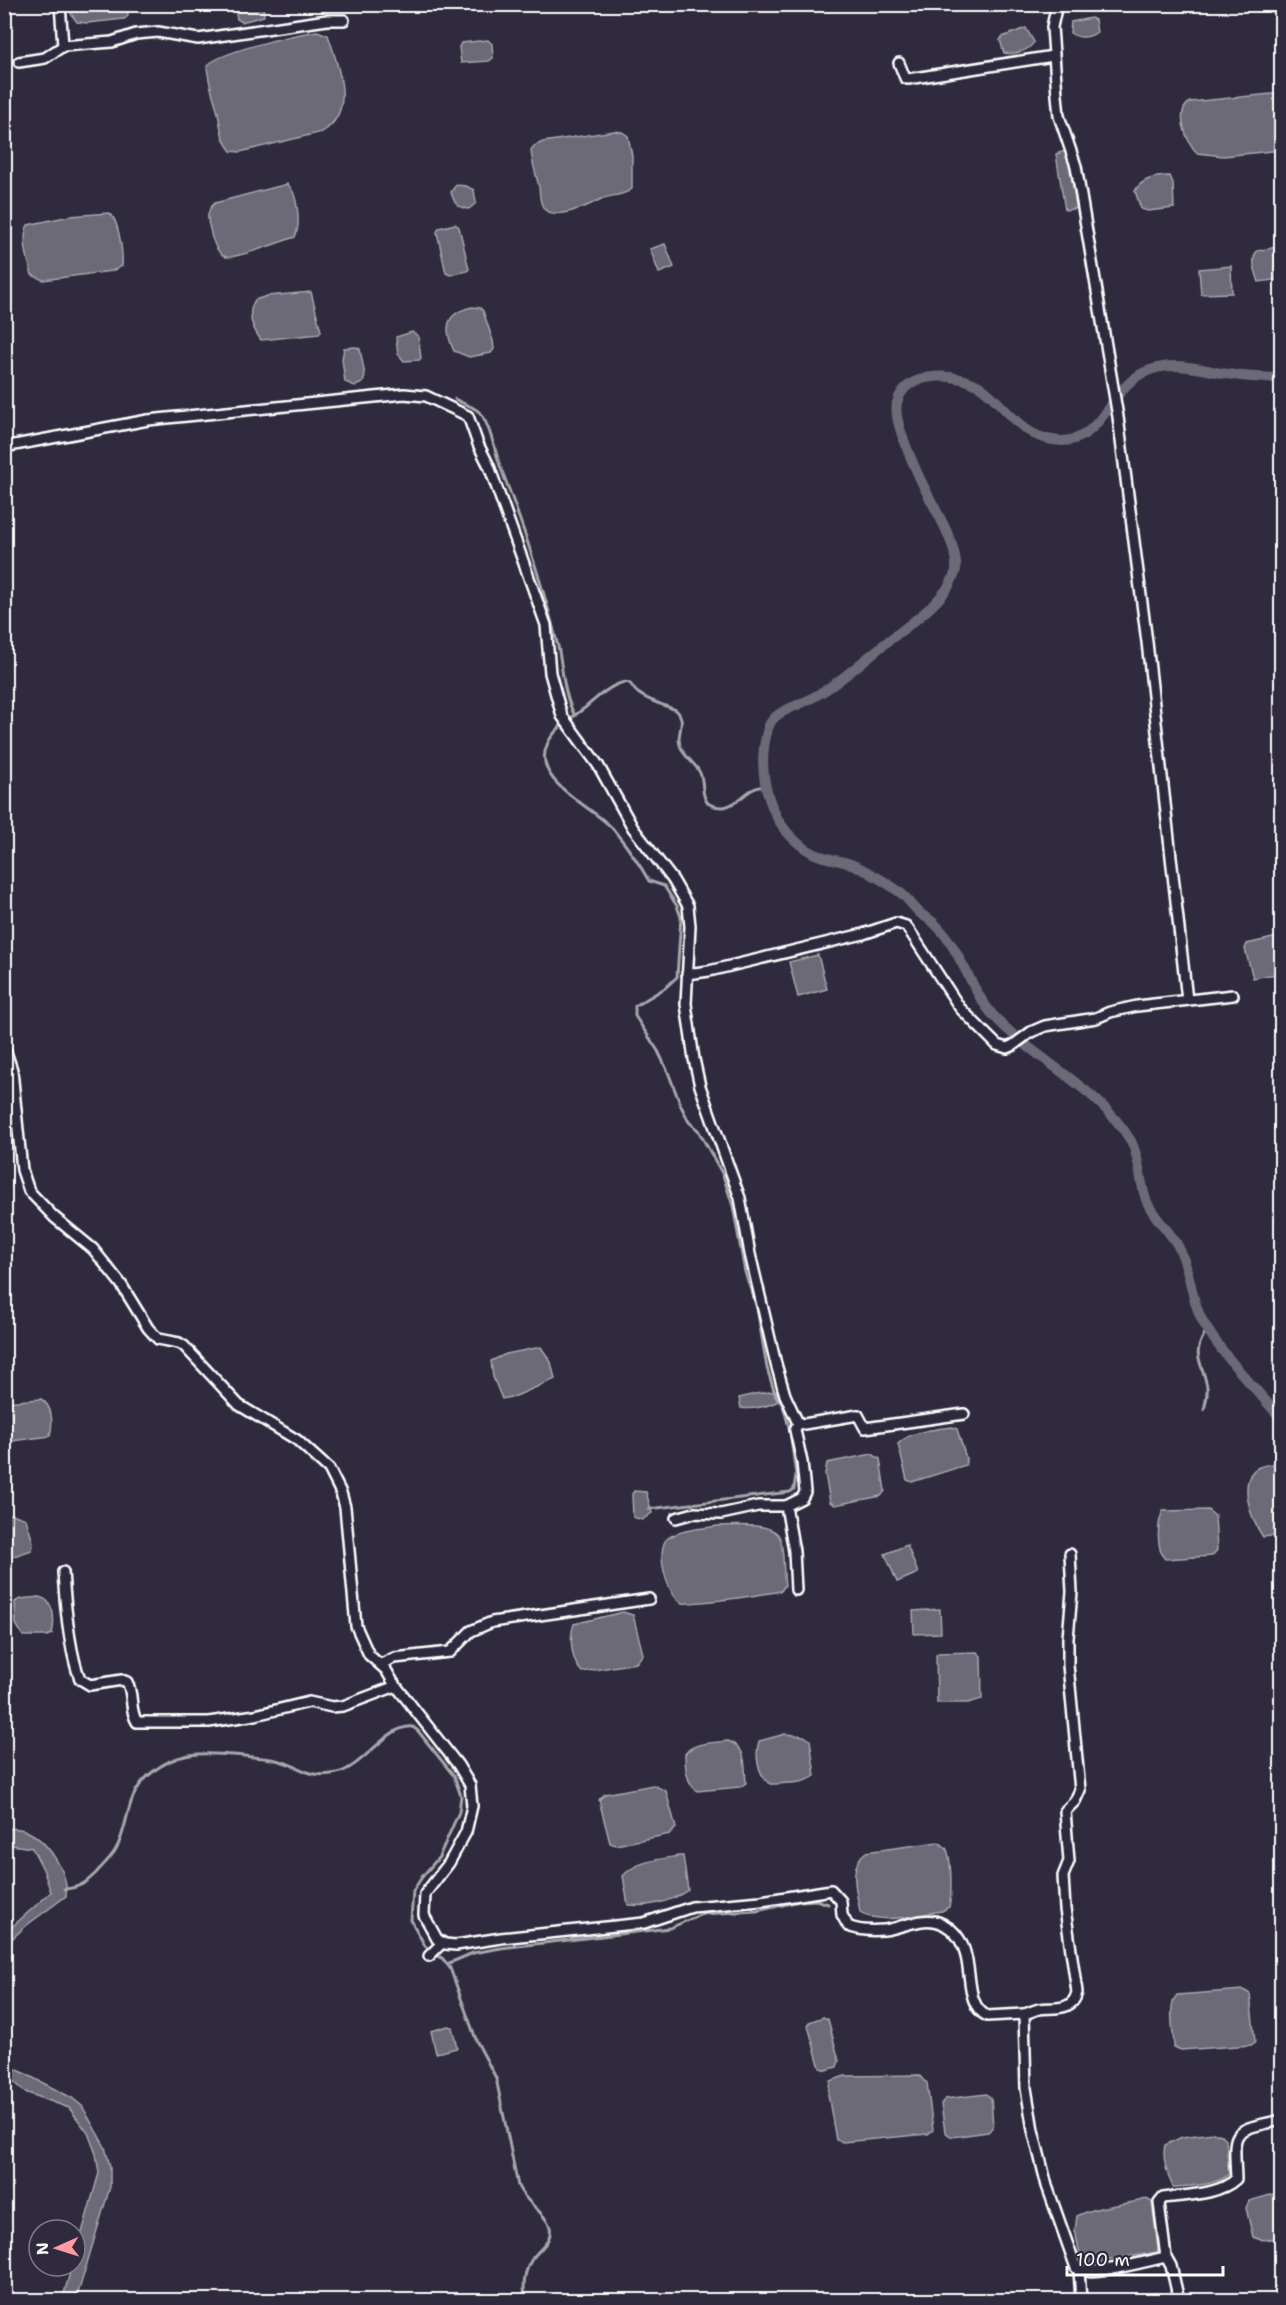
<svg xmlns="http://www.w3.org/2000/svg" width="1286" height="2305" viewBox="0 0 1286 2305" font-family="'Shantell Sans',sans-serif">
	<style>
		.water { fill: #6d6a77; stroke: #a7a6ad; stroke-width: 1.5 }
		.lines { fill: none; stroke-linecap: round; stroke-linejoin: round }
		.stream { stroke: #a7a6ad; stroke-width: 3 }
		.canal { stroke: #6d6a77; stroke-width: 10 }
		.street-casing { stroke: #fff; stroke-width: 14 }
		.street { stroke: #2f2a3d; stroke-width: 9 }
	</style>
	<rect width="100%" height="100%" fill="#2f2a3d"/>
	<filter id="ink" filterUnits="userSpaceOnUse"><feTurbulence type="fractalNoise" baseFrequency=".0167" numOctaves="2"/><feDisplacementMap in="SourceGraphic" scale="12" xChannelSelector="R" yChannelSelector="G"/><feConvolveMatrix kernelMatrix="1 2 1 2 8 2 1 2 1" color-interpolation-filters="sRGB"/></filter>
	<g filter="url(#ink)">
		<g class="water">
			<path d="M 71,5 L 128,5 L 128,16 L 124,19 L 87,23 L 77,22 L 71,14 Z"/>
			<path d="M 234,5 L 263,5 L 264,16 L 242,22 L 237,19 Z"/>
			<path d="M 1091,18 L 1095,20 L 1097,32 C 1089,38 1079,39 1070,33 L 1071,22 Z"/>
			<path d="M 1026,28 L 1034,42 C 1029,51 1015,55 1004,53 L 1000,40 L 1002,37 Z"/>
			<path d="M 317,31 L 328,35 C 338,66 357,111 322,132 L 240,152 L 231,151 C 220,139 221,124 217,109 C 213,94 208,82 207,66 C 218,52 297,34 317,31 Z"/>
			<path d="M 488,40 L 492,44 L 493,58 L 489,61 L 461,63 L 459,47 L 461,43 Z"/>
			<path d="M 1281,93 L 1281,150 L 1224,156 L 1197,153 C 1187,142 1174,112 1190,102 Z"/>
			<path d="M 614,131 L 622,132 L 628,136 L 632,156 L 632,189 C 624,196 611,195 601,199 C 590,205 556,221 544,209 C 539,202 540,194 539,187 C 536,174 532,163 531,150 L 534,146 L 543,142 Z"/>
			<path d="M 1068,150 L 1079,208 L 1065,210 L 1056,154 Z"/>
			<path d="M 1170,176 L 1173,183 L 1174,208 L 1148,211 L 1141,209 L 1135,191 C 1141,179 1157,176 1170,176 Z"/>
			<path d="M 287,184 C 298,192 301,225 295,237 C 282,241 237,259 226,257 C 217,254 211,238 210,229 C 207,219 206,210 215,203 Z"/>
			<path d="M 456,185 L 466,186 L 474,190 L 476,203 L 469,209 C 457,208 454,203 451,192 Z"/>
			<path d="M 109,213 C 119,219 123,254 122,266 L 112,271 L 43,280 L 32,275 C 28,261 21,238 28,225 L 70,216 Z"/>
			<path d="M 455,224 L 459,227 L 469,269 L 467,271 L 450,275 L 446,273 L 437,232 L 439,228 Z"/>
			<path d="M 665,244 L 674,267 L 659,273 L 650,249 Z"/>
			<path d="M 1281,246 L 1281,279 L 1259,282 C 1256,272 1250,260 1257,251 Z"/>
			<path d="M 1231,266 L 1232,293 L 1201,294 L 1199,269 Z"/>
			<path d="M 311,292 L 321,331 L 319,334 L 261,340 C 252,328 246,314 255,300 L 267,296 Z"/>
			<path d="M 472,307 L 480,308 L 483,311 L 493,341 L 494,349 L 491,353 L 469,357 L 454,351 C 443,327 446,313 472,307 Z"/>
			<path d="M 412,332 L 418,336 L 421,358 L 419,360 L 404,361 L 398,354 L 396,337 Z"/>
			<path d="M 356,347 L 360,349 L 365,376 L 363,383 L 355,386 L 345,382 L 342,359 L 344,348 Z"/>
			<path d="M 1281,936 L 1281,973 L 1253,978 L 1245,949 L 1247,944 Z"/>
			<path d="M 818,955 L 827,989 L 798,997 L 789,962 Z"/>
			<path d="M 541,1347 L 551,1362 L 555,1379 L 516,1396 L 502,1399 L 493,1377 L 491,1361 L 506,1354 Z"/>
			<path d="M 776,1391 L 780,1400 C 770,1406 752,1410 741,1408 L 739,1398 L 755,1394 Z"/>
			<path d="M 41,1399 C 53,1406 53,1423 50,1436 L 5,1442 L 5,1402 Z"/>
			<path d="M 952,1427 L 957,1429 L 966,1458 L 966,1465 L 912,1482 L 907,1480 L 898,1444 C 910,1431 935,1429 952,1427 Z"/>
			<path d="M 872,1454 L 880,1459 L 885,1491 L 881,1496 L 835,1505 L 830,1502 L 825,1474 L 827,1463 Z"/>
			<path d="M 1281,1463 L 1281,1535 L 1263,1537 C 1253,1523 1238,1486 1254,1470 C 1261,1464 1273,1464 1281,1463 Z"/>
			<path d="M 634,1491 L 646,1492 L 652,1513 L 642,1520 L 633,1517 L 632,1494 Z"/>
			<path d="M 1208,1510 L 1215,1516 L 1217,1550 L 1212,1556 L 1165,1559 C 1156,1549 1157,1523 1163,1511 Z"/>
			<path d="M 12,1514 L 26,1519 L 33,1542 L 32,1550 L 5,1559 L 5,1515 Z"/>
			<path d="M 717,1526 C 732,1526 774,1521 780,1538 C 784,1549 783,1572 785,1585 L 781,1591 C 754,1596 729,1600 702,1602 C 696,1602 689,1604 683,1603 C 667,1598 654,1548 668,1538 C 681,1529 702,1529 717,1526 Z"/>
			<path d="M 907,1545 L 918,1573 L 897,1582 L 885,1554 Z"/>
			<path d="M 39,1597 C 55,1600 55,1620 52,1634 L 47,1636 L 23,1636 L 16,1624 L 15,1602 L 20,1599 Z"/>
			<path d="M 940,1609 L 941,1633 L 914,1634 L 913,1611 Z"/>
			<path d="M 623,1612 L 633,1615 L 643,1654 L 636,1663 L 582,1672 C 571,1661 569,1638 574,1624 Z"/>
			<path d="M 977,1652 L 981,1656 L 982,1699 L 968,1703 L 937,1703 L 936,1655 L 938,1653 Z"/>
			<path d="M 785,1734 L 804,1736 L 810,1740 L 815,1776 C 802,1785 785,1783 770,1784 C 757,1774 755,1755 759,1741 Z"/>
			<path d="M 728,1741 C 748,1748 744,1764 746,1783 L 740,1787 L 697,1791 C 686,1782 685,1767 685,1754 C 693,1742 714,1743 728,1741 Z"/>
			<path d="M 653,1785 L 666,1791 L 676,1828 L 670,1834 L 616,1845 L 610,1843 L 599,1800 L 605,1794 Z"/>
			<path d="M 5,1828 C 10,1829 18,1828 24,1830 C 47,1839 69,1872 66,1896 L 27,1925 L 5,1945 L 5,1933 L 51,1892 L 43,1869 L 32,1848 L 5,1844 Z"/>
			<path d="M 938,1842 C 940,1843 944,1846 946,1848 C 952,1858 952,1896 949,1907 L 942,1911 C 918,1914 881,1926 860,1912 C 857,1892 847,1866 866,1852 Z"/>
			<path d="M 679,1856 L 683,1856 L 688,1890 C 671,1902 649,1907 628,1905 L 623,1876 C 635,1861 661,1859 679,1856 Z"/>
			<path d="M 1243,1990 L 1250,1994 L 1255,2042 L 1252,2045 L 1181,2050 L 1174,2047 C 1174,2033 1167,2005 1177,1995 Z"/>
			<path d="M 823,2017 L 828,2019 L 839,2061 L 837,2067 L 826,2070 L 820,2068 L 808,2026 L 809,2022 Z"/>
			<path d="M 448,2026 L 452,2027 L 457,2048 L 436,2053 L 431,2031 Z"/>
			<path d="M 5,2057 L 14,2068 L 72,2098 L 82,2106 L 105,2147 L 110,2166 L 110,2187 L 76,2300 L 62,2300 L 72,2266 L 75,2266 L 75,2257 L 99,2173 L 96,2154 L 88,2133 L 69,2108 L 25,2092 L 5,2073 Z"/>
			<path d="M 920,2075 L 927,2083 L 933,2130 L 928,2134 L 843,2142 L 836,2140 L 828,2094 L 830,2081 L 845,2076 Z"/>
			<path d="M 986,2094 L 991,2098 L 993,2127 L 988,2132 L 952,2137 L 945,2132 L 941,2104 L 945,2099 Z"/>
			<path d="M 1213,2133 L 1221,2135 L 1226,2140 L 1229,2174 C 1216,2186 1189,2186 1173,2187 C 1167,2175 1162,2158 1165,2145 L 1182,2137 Z"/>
			<path d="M 1281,2192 L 1281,2236 C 1272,2239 1262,2242 1253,2237 L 1246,2208 L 1249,2201 Z"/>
			<path d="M 1146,2199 L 1152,2202 L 1158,2249 L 1157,2252 L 1094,2263 L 1086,2264 L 1081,2260 L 1075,2230 L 1077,2216 C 1099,2205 1123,2206 1146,2199 Z"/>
		</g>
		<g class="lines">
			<g class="stream">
				<path d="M 455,399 C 464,405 476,406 482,415 C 492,431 495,453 502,471 C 524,528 543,586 558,646 C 563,670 563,694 575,716"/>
				<path d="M 1204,1410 C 1206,1401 1209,1391 1206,1382 C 1200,1357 1191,1355 1208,1328"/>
				<path d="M 649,1509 L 790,1492 L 794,1489 L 796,1475 L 790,1431 L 783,1405 L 776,1397 L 767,1368 L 757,1308 L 745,1272 L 733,1206 L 723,1175 L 698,1130 L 689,1122 L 681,1106 L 668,1072 L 658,1051 L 635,1016 L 635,1006 L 665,988 L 677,977 L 681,917 L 677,906 L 664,886 L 649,881 C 639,863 626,845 613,829 C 593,806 531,782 547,745 C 553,729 573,717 586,707 C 594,700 618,678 629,683 C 633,685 634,691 638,693 C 648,701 664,705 676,710 C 686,720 679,728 679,740 C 680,754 693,761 699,771 C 705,780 700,793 707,802 C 711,807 719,807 724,807 C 741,804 745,788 764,786"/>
				<path d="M 64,1889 C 79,1888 86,1883 96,1873 C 103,1865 111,1858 116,1849 C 130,1824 124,1797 149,1775 C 179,1748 209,1753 244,1756 C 256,1758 269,1757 280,1761 C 304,1768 309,1779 337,1773 C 364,1767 387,1724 413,1727 L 418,1731 L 454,1776 L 461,1796 L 459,1812 L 439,1857 L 422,1877 L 413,1891 L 411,1920 L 425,1946 L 443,1959 L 450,1968 L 477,2042 L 496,2078 L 518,2186 C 525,2203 546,2213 550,2227 C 553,2241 539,2249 532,2259 C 524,2271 523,2286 525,2300"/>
				<path d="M 447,1964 L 473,1953 L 501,1948 L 670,1928 L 702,1914 L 757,1911 L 800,1901 L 816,1900 L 828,1904"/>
			</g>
			<path class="canal" d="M 1282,378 C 1264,378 1245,377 1228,374 C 1199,369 1169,359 1141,374 C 1104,395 1099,455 1044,438 C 1017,430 1004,404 982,388 C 960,372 905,369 897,403 C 895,414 899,426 903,438 C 909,454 916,471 924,487 C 935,510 958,544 956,570 C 956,572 950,584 949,586 C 933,610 904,628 882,646 C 859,664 837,685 810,699 C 796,707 773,711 768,728 C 755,773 769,830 813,853 C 827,860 843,860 856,866 C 869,872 891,885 902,894 C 909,900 914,908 921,914 C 925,917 931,920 935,924 C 961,949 969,988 993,1015 C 1035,1061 1098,1086 1131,1141 C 1141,1160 1139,1183 1147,1202 C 1154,1218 1169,1230 1178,1246 C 1191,1269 1190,1299 1203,1322 C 1223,1357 1256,1388 1282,1420"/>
			<g class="street-casing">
				<g id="street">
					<path d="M 60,4 L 63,46"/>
					<path d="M 1057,4 L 1052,27 L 1057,95 L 1059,116 L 1076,166 L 1118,417 L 1147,642 L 1187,1000"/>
					<path d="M 19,62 L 45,58 L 63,46 L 112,42 L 136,34 L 158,32 L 198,39 L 327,20 L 344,20"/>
					<path d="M 899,63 L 905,78 L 908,79 L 1053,56"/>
					<path d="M 4,447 L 148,420 L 404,394 L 426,396 L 468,416 L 478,444 L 489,466 L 546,625 L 550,673 L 562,716 L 598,765 L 633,828 L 673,880 L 688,906 L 690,926 L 686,1004 L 694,1059 L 700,1086 L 740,1198 L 750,1254 L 776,1364 L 785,1395 L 798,1423 L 804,1424 L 858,1415 L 865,1428 L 964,1414"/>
					<path d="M 687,974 L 709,971 L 863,934 L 896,923 L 906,926 L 911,933 L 960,1008 L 997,1045 L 1007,1048 L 1012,1046 L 1031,1032 L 1045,1026 L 1096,1018 L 1110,1012 L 1137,1006 L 1233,995"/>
					<path d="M 4,1046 L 12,1070 L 22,1170 L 29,1191 L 54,1217 L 93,1249 L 121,1284 L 148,1328 L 158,1339 L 179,1343 L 184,1346 L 239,1405 L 297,1440 L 329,1469 L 341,1493 L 345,1507 L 356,1626 L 369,1655 L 386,1670 L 393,1682 L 458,1765 L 470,1785 L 472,1806 L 466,1832 L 449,1863 L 425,1894 L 424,1915 L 437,1939 L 445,1944 L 456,1945 L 501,1938 L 644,1923 L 692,1907 L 761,1901 L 831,1890 L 841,1901 L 842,1915 L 848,1926 C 859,1931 872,1931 884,1930 C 903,1928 925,1914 943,1924 C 983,1945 957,2001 987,2016 L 1024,2014"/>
					<path d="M 786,1506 L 794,1551 L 796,1590"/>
					<path d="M 676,1518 L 694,1513 L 721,1514 L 758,1506 L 786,1506 L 802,1498 L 805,1492 L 802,1462 L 795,1430 L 798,1423"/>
					<path d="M 1070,1554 L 1072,1592 L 1068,1638 L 1068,1665 L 1080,1790 L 1075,1801 L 1065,1811 L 1069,1861 L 1063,1876 L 1065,1909 L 1077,1992 C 1073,2012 1054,2007 1039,2009 C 1034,2010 1029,2013 1024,2014 L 1026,2088 L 1033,2130 L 1047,2186 L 1076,2268 C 1093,2277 1146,2261 1166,2257"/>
					<path d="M 63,1572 C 65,1603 69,1651 80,1679 L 90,1685 L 122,1680 L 127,1682 C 134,1694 129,1710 137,1722 L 209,1722 L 255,1715 L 309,1702 L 332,1707 L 343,1706 L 396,1686"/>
					<path d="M 381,1664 L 394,1658 L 450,1652 L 471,1631 L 492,1622 L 649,1599"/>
					<path d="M 429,1956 L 442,1943"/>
					<path d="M 1079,2270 L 1081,2300"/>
					<path d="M 1179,2300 L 1171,2266 L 1166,2257 L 1159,2203 L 1163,2198 C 1186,2195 1219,2195 1236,2179 C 1234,2129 1229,2131 1282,2120"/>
				</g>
			</g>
			<use href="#street" class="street"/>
		</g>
	</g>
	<rect width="1286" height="2305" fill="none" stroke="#2f2a3d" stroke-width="24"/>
	<rect x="12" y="12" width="1262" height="2281" fill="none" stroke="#fff" stroke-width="2" filter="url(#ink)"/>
	<g transform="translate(57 2248) rotate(267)"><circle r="28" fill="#2f2a3d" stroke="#827f8b" stroke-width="1.5"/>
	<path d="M0-4.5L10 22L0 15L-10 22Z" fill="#ff9aa2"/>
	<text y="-9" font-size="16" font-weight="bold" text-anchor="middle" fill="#ffffff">N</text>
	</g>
	<path d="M1067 2266v9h156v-9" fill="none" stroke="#ffffff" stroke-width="3"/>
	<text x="1076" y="2266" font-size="18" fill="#ffffff" stroke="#2f2a3d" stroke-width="4.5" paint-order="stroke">100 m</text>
</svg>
